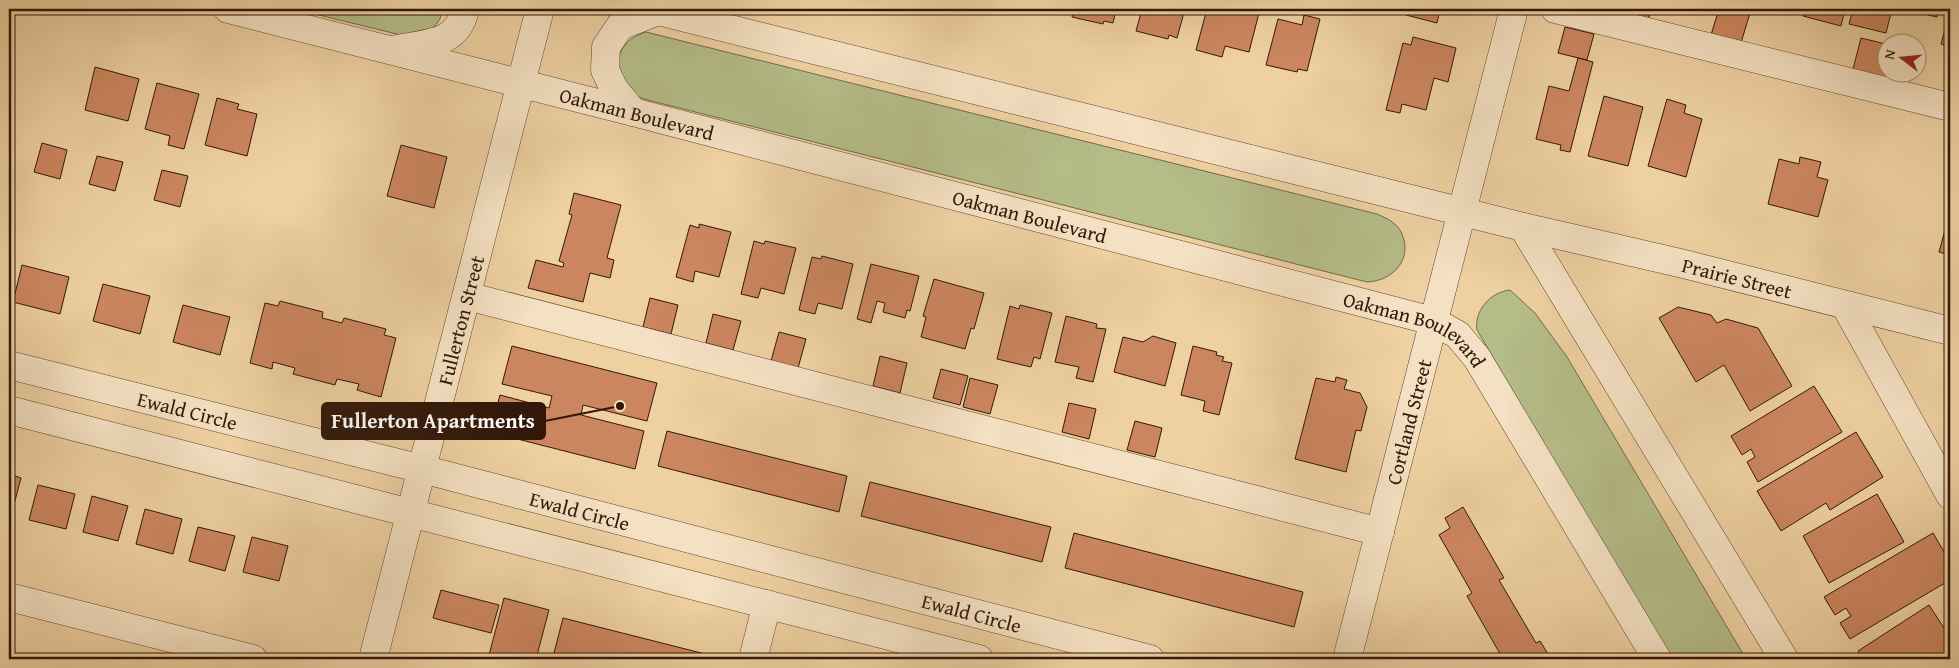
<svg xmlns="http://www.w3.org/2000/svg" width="1959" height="668" viewBox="0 0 1959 668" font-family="'Gentium Book Plus',serif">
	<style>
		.green { fill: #b4bc88; stroke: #726a48 }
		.building { fill: #cc865f; stroke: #311809 }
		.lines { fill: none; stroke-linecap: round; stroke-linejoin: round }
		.minor-casing { stroke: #60462f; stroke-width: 29 }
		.minor { stroke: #f4e0c2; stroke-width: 28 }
		.labels { text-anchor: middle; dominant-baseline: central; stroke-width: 4; stroke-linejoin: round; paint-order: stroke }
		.street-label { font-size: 20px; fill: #311809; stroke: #f4e0c2 }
		.leader { fill: none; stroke: #311809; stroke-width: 2 }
		.callout-dot { fill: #311809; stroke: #f4e0c2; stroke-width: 2 }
		.callout { fill: #311809; stroke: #311809; stroke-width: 2 }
		.callout-label { font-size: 21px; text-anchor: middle; font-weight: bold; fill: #fff }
	</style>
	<rect width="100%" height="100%" fill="#eed0a1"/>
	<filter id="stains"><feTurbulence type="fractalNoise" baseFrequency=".004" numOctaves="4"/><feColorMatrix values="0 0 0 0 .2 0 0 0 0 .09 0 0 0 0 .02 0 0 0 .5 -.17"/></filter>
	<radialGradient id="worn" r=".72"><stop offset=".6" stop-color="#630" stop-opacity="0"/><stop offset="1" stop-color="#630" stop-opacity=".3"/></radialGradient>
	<g class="green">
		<path d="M 294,9 L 442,9 L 440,19 L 431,31 L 409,37 Z"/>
		<path d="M 646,32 L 1377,214 C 1386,218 1395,222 1400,230 C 1415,257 1394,281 1367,282 L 644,99 C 609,87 608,43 646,32 Z"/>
		<path d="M 1510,290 L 1535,313 L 1567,357 L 1746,659 L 1670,659 L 1477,330 C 1474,310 1491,292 1510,290 Z"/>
	</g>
	<g class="building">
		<path d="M 1074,9 L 1116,9 L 1113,23 L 1104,21 L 1103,24 L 1072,17 Z"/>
		<path d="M 1142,9 L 1185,9 L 1177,38 L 1169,35 L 1168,39 L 1136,31 Z"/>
		<path d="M 1207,9 L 1223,9 L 1236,12 L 1237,9 L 1260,9 L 1249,52 L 1225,46 L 1222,57 L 1196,50 Z"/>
		<path d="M 1408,9 L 1440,9 L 1437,23 L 1406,15 Z"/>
		<path d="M 1621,9 L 1651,9 L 1648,22 L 1620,16 Z"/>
		<path d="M 1719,9 L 1734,9 L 1750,13 L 1740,46 L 1710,38 Z"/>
		<path d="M 1805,9 L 1845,9 L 1841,26 L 1803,16 Z"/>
		<path d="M 1853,9 L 1892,9 L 1886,33 L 1849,24 Z"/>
		<path d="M 1902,9 L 1939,9 L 1937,17 Z"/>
		<path d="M 1950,11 L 1950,47 L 1941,44 Z"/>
		<path d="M 1304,15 L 1320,19 L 1307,71 L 1298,69 L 1297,72 L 1266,65 L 1278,19 L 1302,25 Z"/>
		<path d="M 1565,27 L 1594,34 L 1587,60 L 1558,53 Z"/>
		<path d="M 1413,37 L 1456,48 L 1448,82 L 1434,78 L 1426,110 L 1402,104 L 1400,113 L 1386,110 L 1403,43 L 1411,45 Z"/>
		<path d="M 1861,38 L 1886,44 L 1886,72 L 1890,72 L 1888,82 L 1852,73 Z"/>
		<path d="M 1578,58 L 1593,62 L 1570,152 L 1560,150 L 1561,145 L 1536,139 L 1549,86 L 1569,91 Z"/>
		<path d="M 95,67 L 139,79 L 128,121 L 85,110 Z"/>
		<path d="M 157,83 L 199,94 L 184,149 L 168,145 L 170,136 L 145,129 Z"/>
		<path d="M 1604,96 L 1643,107 L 1628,166 L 1588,156 Z"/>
		<path d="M 217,98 L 239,104 L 237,109 L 257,114 L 247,156 L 205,145 Z"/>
		<path d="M 1667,99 L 1686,105 L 1684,113 L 1702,119 L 1686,177 L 1648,166 Z"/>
		<path d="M 42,143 L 67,150 L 60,179 L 34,172 Z"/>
		<path d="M 401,145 L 447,157 L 434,208 L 387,196 Z"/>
		<path d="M 97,156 L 123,162 L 115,191 L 89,184 Z"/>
		<path d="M 1800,157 L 1821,162 L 1817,177 L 1828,180 L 1818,217 L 1768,204 L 1779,159 L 1799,164 Z"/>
		<path d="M 162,170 L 188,176 L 180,207 L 154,200 Z"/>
		<path d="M 574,193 L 621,205 L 607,258 L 614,260 L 610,278 L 590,273 L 583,302 L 528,288 L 536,260 L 563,267 L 564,263 L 559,261 L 572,215 L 569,214 Z"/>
		<path d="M 1950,212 L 1950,255 L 1939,252 Z"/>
		<path d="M 699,224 L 731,232 L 719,277 L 695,271 L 693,282 L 676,277 L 690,225 L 699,228 Z"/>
		<path d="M 754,241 L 764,244 L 765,241 L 796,248 L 784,294 L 761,288 L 758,298 L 741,294 Z"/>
		<path d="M 822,256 L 853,264 L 842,309 L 818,303 L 815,314 L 799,310 L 812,257 L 821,259 Z"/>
		<path d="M 871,264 L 919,276 L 910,311 L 907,310 L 905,318 L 883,312 L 885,303 L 877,301 L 871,323 L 857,319 Z"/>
		<path d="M 22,265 L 69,277 L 60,314 L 13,302 Z"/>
		<path d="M 934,279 L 984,293 L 974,329 L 971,328 L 965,349 L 921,337 L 926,317 L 923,316 Z"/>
		<path d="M 103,284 L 150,296 L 140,334 L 93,321 Z"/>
		<path d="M 650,298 L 678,305 L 671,334 L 643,327 Z"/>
		<path d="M 280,301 L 323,312 L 322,318 L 342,323 L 344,318 L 386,329 L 384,335 L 396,338 L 381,397 L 357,390 L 359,384 L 337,379 L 335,385 L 293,374 L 295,368 L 273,362 L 272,369 L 250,363 L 265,303 L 278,306 Z"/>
		<path d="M 183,305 L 230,317 L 220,355 L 173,342 Z"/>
		<path d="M 1020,305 L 1052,313 L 1040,359 L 1034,357 L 1031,367 L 997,359 L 1010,306 L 1019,309 Z"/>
		<path d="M 1678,307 L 1711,315 L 1717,323 L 1726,319 L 1758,328 L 1792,386 L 1750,411 L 1724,365 L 1696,382 L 1659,318 Z"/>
		<path d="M 713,314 L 741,321 L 733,350 L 706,343 Z"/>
		<path d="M 1066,316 L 1097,324 L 1096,328 L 1106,329 L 1093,382 L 1076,378 L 1079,367 L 1055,362 Z"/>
		<path d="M 779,332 L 806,339 L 798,368 L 771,361 Z"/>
		<path d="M 1153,336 L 1176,343 L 1165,386 L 1114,372 L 1123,337 L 1143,342 Z"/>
		<path d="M 512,346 L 657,383 L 647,421 L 583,405 L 581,415 L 644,431 L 635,469 L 490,432 L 500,395 L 549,408 L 552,396 L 502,384 Z"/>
		<path d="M 1193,346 L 1217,352 L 1216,355 L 1224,357 L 1222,361 L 1232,363 L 1219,415 L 1203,411 L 1205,401 L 1181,395 Z"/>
		<path d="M 880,356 L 907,363 L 900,393 L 873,386 Z"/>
		<path d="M 941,369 L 968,376 L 960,405 L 933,398 Z"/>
		<path d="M 1336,377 L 1347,380 L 1344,389 L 1360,393 L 1367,407 L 1361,431 L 1356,430 L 1346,472 L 1295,459 L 1316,378 L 1335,382 Z"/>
		<path d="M 970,378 L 998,385 L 990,414 L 963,407 Z"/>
		<path d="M 1814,386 L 1842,432 L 1758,482 L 1747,462 L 1755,457 L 1751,449 L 1742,455 L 1731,436 Z"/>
		<path d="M 1069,403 L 1096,409 L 1089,439 L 1062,432 Z"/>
		<path d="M 1135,421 L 1162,428 L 1155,457 L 1127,450 Z"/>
		<path d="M 667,431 L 847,476 L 839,512 L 658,466 Z"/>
		<path d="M 1856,432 L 1883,477 L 1830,510 L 1826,503 L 1781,531 L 1757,491 Z"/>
		<path d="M 9,474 L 21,478 L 12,512 L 9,511 Z"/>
		<path d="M 870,482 L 1051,527 L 1042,562 L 861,516 Z"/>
		<path d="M 38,485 L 75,494 L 66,529 L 29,520 Z"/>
		<path d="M 1877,494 L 1904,542 L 1829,583 L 1803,536 Z"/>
		<path d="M 92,496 L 128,506 L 118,541 L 83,532 Z"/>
		<path d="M 1463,507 L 1504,578 L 1499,580 L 1536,643 L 1540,641 L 1551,659 L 1503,659 L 1467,596 L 1472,593 L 1439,535 L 1450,528 L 1445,518 Z"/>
		<path d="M 145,509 L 182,519 L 173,554 L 136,544 Z"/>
		<path d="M 198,527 L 235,536 L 225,571 L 189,561 Z"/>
		<path d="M 1074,533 L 1303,592 L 1294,627 L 1065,568 Z"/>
		<path d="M 1933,533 L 1950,562 L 1950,580 L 1850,639 L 1840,623 L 1851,616 L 1846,608 L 1835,615 L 1824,597 Z"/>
		<path d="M 252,537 L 288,546 L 279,581 L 243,572 Z"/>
		<path d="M 441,590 L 499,605 L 491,633 L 433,618 Z"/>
		<path d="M 504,598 L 549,610 L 536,659 L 488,659 Z"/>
		<path d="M 1929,605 L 1946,631 L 1950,629 L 1950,659 L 1863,659 L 1858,651 Z"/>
		<path d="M 563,618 L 725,659 L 579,659 L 554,653 Z"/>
	</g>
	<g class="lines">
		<g class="minor-casing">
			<g id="minor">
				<path id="s1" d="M 228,9 L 633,112 L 1433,321 L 1458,335 L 1477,358 L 1657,659"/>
				<path d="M 650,9 L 1523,227 L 1784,659"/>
				<path d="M 1555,9 L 1950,107"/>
				<path d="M 397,49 C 427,43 458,45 465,9"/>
				<path d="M 633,112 L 614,89 L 605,70 L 606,47 L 620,26 L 658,11"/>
				<path id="s2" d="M 1523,227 L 1684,264 L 1950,331"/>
				<path d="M 467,296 L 1380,532"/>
				<path d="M 1845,305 L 1950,495"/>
				<path id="s3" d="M 9,365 L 422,469 L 1150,659"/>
				<path d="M 9,410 L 979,659"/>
				<path d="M 9,597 L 253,659"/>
				<path id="s4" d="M 373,659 L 540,9"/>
				<path d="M 753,659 L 767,604"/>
				<path id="s5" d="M 1347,659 L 1514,9"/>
			</g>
		</g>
		<use href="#minor" class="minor"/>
	</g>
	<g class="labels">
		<g class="street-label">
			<text stroke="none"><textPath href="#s1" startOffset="422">Oakman Boulevard</textPath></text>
			<text stroke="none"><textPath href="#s1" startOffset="828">Oakman Boulevard</textPath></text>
			<text stroke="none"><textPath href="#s2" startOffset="220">Prairie Street</textPath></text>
			<text stroke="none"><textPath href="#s4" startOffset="350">Fullerton Street</textPath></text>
			<text stroke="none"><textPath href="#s1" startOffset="1232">Oakman Boulevard</textPath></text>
			<text stroke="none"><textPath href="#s3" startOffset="184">Ewald Circle</textPath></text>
			<text stroke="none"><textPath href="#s5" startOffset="245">Cortland Street</textPath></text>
			<text stroke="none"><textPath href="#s3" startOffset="589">Ewald Circle</textPath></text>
			<text stroke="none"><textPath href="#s3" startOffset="994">Ewald Circle</textPath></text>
		</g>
	</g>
	<path class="leader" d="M620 406L545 421"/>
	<circle class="callout-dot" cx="620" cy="406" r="5"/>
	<rect class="callout" x="322" y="403" width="223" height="36" rx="5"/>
	<g class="callout-label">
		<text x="433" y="428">Fullerton Apartments</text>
	</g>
	<rect width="1959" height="668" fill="none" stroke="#eed0a1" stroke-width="30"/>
	<rect x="10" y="10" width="1939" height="648" fill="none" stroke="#311809" stroke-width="2.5"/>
	<rect x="15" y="15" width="1929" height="638" fill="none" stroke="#311809"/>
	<g transform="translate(1902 58) rotate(286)"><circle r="24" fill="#f4e0c2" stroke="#a69078"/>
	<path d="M0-4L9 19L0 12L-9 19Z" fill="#8f2418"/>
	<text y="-8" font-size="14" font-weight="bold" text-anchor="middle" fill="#311809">N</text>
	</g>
	<rect width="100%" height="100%" filter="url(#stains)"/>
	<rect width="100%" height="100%" fill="url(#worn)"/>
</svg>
